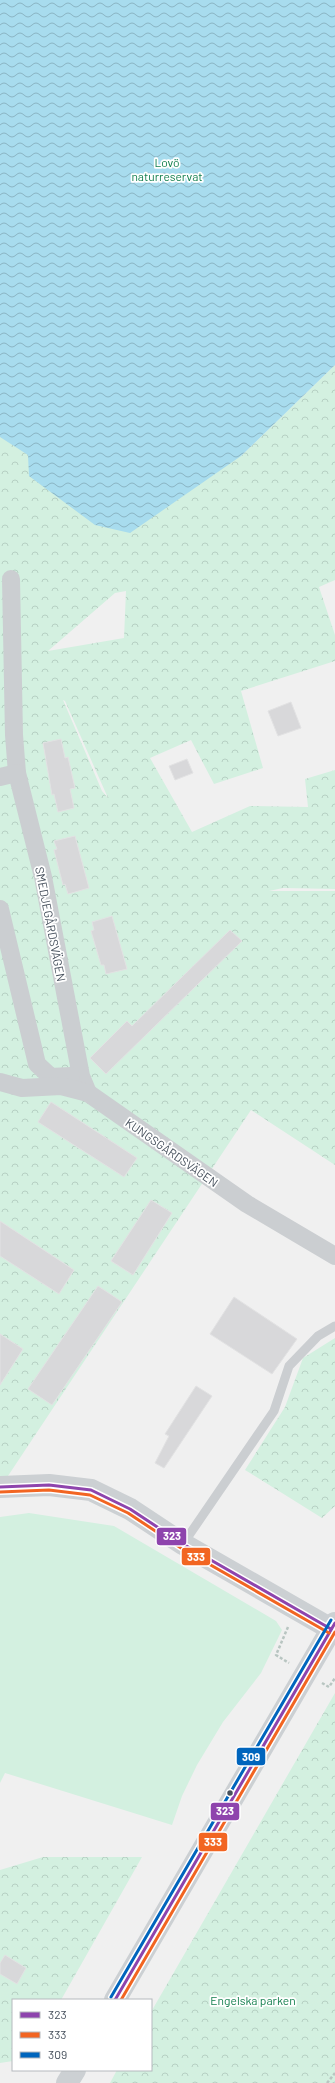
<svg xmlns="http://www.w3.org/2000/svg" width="335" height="2083" viewBox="0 0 335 2083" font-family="Barlow,sans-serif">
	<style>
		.forest { fill: url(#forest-crowns); fill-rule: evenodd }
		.garden { fill: #d3f0e0 }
		.water { fill: url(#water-waves) }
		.building { fill: #d8d8da; stroke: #e2e2e3 }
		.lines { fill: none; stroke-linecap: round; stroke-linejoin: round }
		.path { stroke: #b8c5c1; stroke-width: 2.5; stroke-dasharray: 3 2; stroke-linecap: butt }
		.lane { stroke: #cbced1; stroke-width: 9 }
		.street { stroke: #cbced1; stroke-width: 18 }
		.secondary { stroke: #ccd0d3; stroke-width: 22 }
		.bus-1-casing { stroke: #fff; stroke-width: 6 }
		.bus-2-casing { stroke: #fff; stroke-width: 6 }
		.bus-3-casing { stroke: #fff; stroke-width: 6 }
		.bus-1 { stroke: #8e44ad; stroke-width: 3 }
		.bus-2 { stroke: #f26522; stroke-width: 3 }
		.bus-3 { stroke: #0065bd; stroke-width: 3 }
		.bus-dot { fill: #47515d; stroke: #fff; stroke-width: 1.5 }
		.labels { text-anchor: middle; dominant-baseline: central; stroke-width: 3.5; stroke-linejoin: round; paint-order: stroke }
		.park-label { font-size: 12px; fill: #15804f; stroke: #fff }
		.street-label { font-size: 12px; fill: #47515d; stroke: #fff }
		.line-badge { stroke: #fff; stroke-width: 1.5 }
		.badge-label { font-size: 11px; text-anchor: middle; font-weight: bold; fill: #fff }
	</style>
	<defs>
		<pattern id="forest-crowns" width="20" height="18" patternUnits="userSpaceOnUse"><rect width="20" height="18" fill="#d3f0e0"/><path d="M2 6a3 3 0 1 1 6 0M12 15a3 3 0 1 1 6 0" fill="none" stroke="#b6d0c3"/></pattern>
		<pattern id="water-waves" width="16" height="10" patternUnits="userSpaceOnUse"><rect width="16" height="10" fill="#a8dcee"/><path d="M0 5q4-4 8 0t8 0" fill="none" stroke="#8bb5c4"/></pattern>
	</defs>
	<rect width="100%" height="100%" fill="#f0f0f0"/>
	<g class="forest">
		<path d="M 0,0 L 335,0 L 241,456 L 335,365 L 335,580 L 319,587 L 335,635 L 335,661 L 241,691 L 263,768 L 214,784 L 191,740 L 150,758 L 192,832 L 250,806 L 308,807 L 305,779 L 335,770 L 335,889 L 283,888 L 269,891 L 335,891 L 335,1165 L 251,1110 L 0,1488 ZM 126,591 L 124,638 L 48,651 L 115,593 ZM 63,700 L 65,701 L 108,798 L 102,791 Z"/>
		<path d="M 335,1338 L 335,1506 L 322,1518 L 245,1470 L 285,1407 L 303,1358 Z"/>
		<path d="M 335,1693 L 335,2083 L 110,2083 L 117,2070 L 151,2070 L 151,2012 Z"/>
		<path d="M 43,1857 L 142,1857 L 61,2000 L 13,2000 L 13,2061 L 0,2063 L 0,1870 Z"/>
	</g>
	<path class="garden" d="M 29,1513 L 114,1526 L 276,1621 L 282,1630 L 261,1673 L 223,1722 L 197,1765 L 182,1796 L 172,1825 L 5,1773 L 0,1783 L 0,1517 Z"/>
	<path class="water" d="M 0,0 L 335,0 L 335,365 L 241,456 L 130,533 L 95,525 L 29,476 L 28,455 L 0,437 Z"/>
	<g class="building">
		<path d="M 291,702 L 301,728 L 278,736 L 268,711 Z"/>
		<path d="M 61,739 L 65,758 L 68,757 L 75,788 L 70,789 L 74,808 L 58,812 L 54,794 L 52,795 L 43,743 Z"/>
		<path d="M 187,759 L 193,773 L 175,780 L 169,766 Z"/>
		<path d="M 75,836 L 89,888 L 68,894 L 65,884 L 63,885 L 54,850 L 57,849 L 54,841 Z"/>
		<path d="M 112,916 L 127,969 L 106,974 L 104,965 L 101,965 L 91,931 L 94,930 L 92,922 Z"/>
		<path d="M 230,930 L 242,941 L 106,1074 L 90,1058 L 127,1021 L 132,1026 Z"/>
		<path d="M 51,1102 L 137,1158 L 124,1177 L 38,1122 Z"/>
		<path d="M 151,1200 L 172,1213 L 133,1275 L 111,1261 Z"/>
		<path d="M 0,1221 L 74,1270 L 59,1294 L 0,1256 Z"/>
		<path d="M 98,1286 L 122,1302 L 52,1405 L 28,1389 Z"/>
		<path d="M 234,1297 L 297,1339 L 272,1374 L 210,1334 Z"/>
		<path d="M 0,1334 L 23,1349 L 0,1385 Z"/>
		<path d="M 196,1386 L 212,1396 L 164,1468 L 155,1463 L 169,1436 L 165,1434 Z"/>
		<path d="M 5,1955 L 26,1968 L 17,1984 L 0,1974 L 0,1963 Z"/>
	</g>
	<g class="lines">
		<g class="path">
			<path d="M 288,1627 L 276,1655 L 289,1663"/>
			<path d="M 322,1683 L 329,1687 L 335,1678"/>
			<path d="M 327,2083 L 335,2073"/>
		</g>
		<path class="lane" d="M 183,1544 L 274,1411 L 289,1366 L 318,1336 L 335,1326"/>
		<g class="street">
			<path d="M 11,579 L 14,735 L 17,773 L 43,877 L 81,1076 L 88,1093"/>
			<path d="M 0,777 L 17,773"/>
			<path d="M 0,909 L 37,1064 L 51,1077 L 71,1076"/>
			<path d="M 0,1082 L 22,1088 L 61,1086 L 88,1093 L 247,1204 L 335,1256"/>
		</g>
		<g class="secondary">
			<path d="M 0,1487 L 49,1485 L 91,1490 L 130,1509 L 183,1544 L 331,1629"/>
			<path d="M 115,2000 L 335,1623"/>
			<path d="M 67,2083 L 75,2070"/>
		</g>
		<g class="bus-1-casing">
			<g id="bus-1">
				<path d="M 0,1487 L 49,1485 L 91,1490 L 130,1509 L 183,1544 L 331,1629"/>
				<path d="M 115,2000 L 335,1623"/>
			</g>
		</g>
		<g class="bus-2-casing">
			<g id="bus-2">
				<path d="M 0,1492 L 49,1490 L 90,1495 L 128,1513 L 181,1548 L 329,1633"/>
				<path d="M 121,2000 L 335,1632"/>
			</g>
		</g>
		<g class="bus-3-casing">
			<path id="bus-3" d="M 111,1997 L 331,1620"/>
		</g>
		<use href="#bus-1" class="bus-1"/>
		<use href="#bus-2" class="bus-2"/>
		<use href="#bus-3" class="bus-3"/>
	</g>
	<circle class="bus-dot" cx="230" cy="1793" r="3.5"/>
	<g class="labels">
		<g class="park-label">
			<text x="167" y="162">Lovö<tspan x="167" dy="14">naturreservat</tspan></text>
			<text x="253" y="2000">Engelska parken</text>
		</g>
		<g class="street-label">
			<text transform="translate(51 924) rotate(79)">SMEDJEGÅRDSVÄGEN</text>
			<text transform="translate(172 1152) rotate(35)">KUNGSGÅRDSVÄGEN</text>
		</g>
	</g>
	<g class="line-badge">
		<rect x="156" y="1527" width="31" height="19" rx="4" fill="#8e44ad"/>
		<rect x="181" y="1547" width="30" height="19" rx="4" fill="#f26522"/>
		<rect x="236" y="1747" width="30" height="19" rx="4" fill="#0065bd"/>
		<rect x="210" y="1802" width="30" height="19" rx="4" fill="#8e44ad"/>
		<rect x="198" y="1832" width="30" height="20" rx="4" fill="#f26522"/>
	</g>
	<g class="badge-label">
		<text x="172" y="1540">323</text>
		<text x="196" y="1561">333</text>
		<text x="251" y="1761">309</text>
		<text x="225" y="1815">323</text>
		<text x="213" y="1846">333</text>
	</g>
	<rect x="12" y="1999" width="140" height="72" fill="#ffffff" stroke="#b5b9be"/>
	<rect x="20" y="2012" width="20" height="6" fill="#8e44ad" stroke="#b5b9be"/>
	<text x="48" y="2019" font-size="12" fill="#47515d">323</text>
	<rect x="20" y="2032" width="20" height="6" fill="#f26522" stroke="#b5b9be"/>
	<text x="48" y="2039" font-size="12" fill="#47515d">333</text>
	<rect x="20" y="2052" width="20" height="6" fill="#0065bd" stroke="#b5b9be"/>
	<text x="48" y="2059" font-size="12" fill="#47515d">309</text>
</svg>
